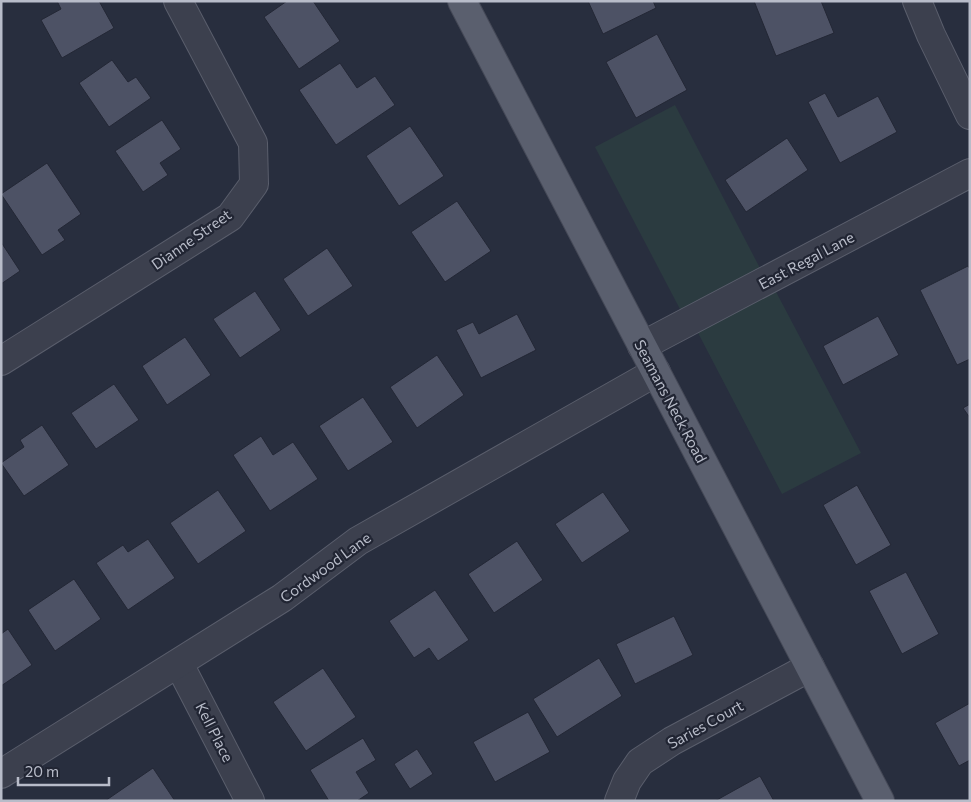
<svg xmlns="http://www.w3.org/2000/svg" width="971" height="802" viewBox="0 0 971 802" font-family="Commissioner,sans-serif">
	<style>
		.green { fill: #2b3b40 }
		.building { fill: #4d5265; stroke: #232735 }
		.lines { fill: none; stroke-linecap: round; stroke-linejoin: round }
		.minor-casing { stroke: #5a5e6c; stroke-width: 30 }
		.major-casing { stroke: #454957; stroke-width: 30 }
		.minor { stroke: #3c404e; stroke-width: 28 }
		.major { stroke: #5a5f6e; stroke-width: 28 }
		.labels { text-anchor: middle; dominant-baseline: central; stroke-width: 4.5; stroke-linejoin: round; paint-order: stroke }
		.street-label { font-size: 15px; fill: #b8bcc9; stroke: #212533 }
	</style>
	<rect width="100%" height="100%" fill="#282e3e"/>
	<g class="green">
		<path d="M 675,105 L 762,272 L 682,313 L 595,147 Z"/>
		<path d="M 774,288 L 861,453 L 782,494 L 696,329 Z"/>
	</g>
	<g class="building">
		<path d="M 57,1 L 99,1 L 114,28 L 62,58 L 41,20 L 61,9 Z"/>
		<path d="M 287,1 L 313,1 L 340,41 L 299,69 L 264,17 Z"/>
		<path d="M 588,1 L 653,1 L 656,8 L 603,34 Z"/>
		<path d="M 754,1 L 821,1 L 834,33 L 776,56 Z"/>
		<path d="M 657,34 L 687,90 L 636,118 L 606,62 Z"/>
		<path d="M 112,60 L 128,82 L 136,77 L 151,98 L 109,127 L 79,83 Z"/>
		<path d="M 340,63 L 357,88 L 375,76 L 395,105 L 336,145 L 299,90 Z"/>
		<path d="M 825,93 L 838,117 L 878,96 L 897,132 L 840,163 L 808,102 Z"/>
		<path d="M 162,120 L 181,149 L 160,163 L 168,175 L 143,192 L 115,151 Z"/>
		<path d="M 410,126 L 444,176 L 399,206 L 366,156 Z"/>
		<path d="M 787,138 L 808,170 L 746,212 L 725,180 Z"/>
		<path d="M 47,163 L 81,214 L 58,230 L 65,240 L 42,255 L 1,194 Z"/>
		<path d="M 457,201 L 491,251 L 445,282 L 411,232 Z"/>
		<path d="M 1,242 L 20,271 L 1,284 Z"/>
		<path d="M 327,248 L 353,286 L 308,316 L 283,279 Z"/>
		<path d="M 968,266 L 970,269 L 970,359 L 957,365 L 920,290 Z"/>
		<path d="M 255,291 L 281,330 L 240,358 L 213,319 Z"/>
		<path d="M 517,314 L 536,350 L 481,378 L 456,330 L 473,322 L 479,334 Z"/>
		<path d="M 878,316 L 899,355 L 843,385 L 823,346 Z"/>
		<path d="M 185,337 L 211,375 L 167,405 L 142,366 Z"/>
		<path d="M 437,355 L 464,395 L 417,428 L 390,387 Z"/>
		<path d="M 114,384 L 139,420 L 96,449 L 71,413 Z"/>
		<path d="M 363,397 L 393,442 L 348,471 L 319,426 Z"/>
		<path d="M 970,404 L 970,418 L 963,408 Z"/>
		<path d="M 42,425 L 69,465 L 24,496 L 1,463 L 24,447 L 20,440 Z"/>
		<path d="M 261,436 L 273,455 L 293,442 L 318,479 L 270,511 L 233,455 Z"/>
		<path d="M 857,485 L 891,545 L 856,565 L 823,505 Z"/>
		<path d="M 218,490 L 246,531 L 198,564 L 170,523 Z"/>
		<path d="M 603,492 L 630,531 L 582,563 L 555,524 Z"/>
		<path d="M 148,539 L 175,578 L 128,610 L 96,563 L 123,545 L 128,552 Z"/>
		<path d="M 517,541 L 543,580 L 494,613 L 468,574 Z"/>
		<path d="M 906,572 L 939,634 L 902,654 L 869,591 Z"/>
		<path d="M 74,579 L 101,619 L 55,651 L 28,610 Z"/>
		<path d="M 435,590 L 469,640 L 438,661 L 429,648 L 414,658 L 389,621 Z"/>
		<path d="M 674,616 L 693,655 L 635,684 L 616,644 Z"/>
		<path d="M 8,629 L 32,665 L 1,686 L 1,634 Z"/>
		<path d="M 599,658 L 622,696 L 557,737 L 533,699 Z"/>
		<path d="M 323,668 L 356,717 L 306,751 L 273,702 Z"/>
		<path d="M 970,703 L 970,760 L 959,766 L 935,723 Z"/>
		<path d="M 528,712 L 550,752 L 495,782 L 473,742 Z"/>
		<path d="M 363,738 L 376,760 L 356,772 L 369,793 L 357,801 L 329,801 L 310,770 Z"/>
		<path d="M 417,749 L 433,774 L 410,789 L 394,764 Z"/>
		<path d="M 153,768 L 175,801 L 105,801 Z"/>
		<path d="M 760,776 L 774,801 L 715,801 Z"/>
	</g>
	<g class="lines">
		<g class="minor-casing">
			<g id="minor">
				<path d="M 917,1 L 931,35 L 970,115"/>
				<path d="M 642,346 L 970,173"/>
				<path d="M 1,361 L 230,217 L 254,184 L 253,143 L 178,1"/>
				<path d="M 179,664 L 250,801"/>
				<path d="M 1,774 L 282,598 L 358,541 L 656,372"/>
				<path d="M 619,801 L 627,781 L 640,762 L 672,741 L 810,667"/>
			</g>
		</g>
		<g class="major-casing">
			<path id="major" d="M 462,1 L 880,801"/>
		</g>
		<use href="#minor" class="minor"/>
		<use href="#major" class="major"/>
	</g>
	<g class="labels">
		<g class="street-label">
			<text transform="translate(191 239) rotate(-35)">Dianne Street</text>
			<text transform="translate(806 260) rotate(-28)">East Regal Lane</text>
			<text transform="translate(671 401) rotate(62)">Seamans Neck Road</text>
			<text transform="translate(325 567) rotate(-36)">Cordwood Lane</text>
			<text transform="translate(705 724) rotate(-29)">Saries Court</text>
			<text transform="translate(215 732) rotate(63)">Kell Place</text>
		</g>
	</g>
	<rect width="971" height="802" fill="none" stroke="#b8bcc9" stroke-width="5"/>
	<path d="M18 777v8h91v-8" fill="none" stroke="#b8bcc9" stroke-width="2.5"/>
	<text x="25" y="777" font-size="15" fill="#b8bcc9" stroke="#212533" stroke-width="4" paint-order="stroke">20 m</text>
</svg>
